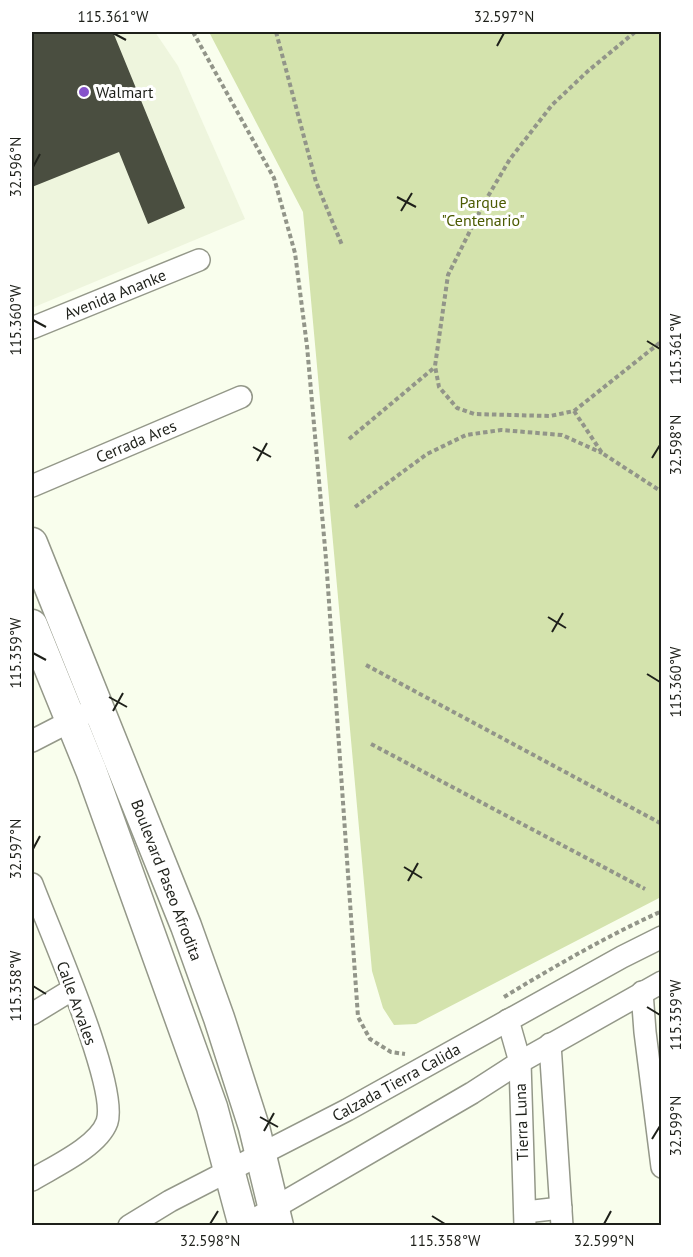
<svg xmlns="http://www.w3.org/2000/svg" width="693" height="1257" viewBox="0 0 693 1257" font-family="'PT Sans',sans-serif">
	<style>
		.built { fill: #eef5dd }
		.green { fill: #d4e3ad }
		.building { fill: #4a4e40 }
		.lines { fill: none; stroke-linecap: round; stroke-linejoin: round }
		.street-casing { stroke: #949889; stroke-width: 24 }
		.secondary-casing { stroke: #949889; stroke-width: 33 }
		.path { stroke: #929589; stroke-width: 4; stroke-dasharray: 4.5 3; stroke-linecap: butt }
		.street { stroke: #fff; stroke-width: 21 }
		.secondary { stroke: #fff; stroke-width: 30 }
		.ticks { fill: none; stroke: #1e201a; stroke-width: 2 }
		.poi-dot { fill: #8653cb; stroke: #fff; stroke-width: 2 }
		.labels { text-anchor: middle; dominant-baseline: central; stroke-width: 6; stroke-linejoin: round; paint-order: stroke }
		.poi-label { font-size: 16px; fill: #1e201a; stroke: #fff; text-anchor: start }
		.park-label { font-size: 16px; fill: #4c5b03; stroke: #fff }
		.street-label { font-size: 16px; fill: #1e201a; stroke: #fff }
		.neatline { fill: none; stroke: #1e201a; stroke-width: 2 }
		.ticks-label { font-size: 15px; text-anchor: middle; fill: #1e201a }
	</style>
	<rect width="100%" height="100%" fill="#f9feed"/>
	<path class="built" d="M 32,32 L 155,32 L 178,66 L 245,219 L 32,308 Z"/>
	<path class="green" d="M 209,32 L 661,32 L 661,897 L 416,1024 L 394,1025 L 383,1008 L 372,971 L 303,212 Z"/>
	<path class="building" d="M 32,32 L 113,32 L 185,208 L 148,224 L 119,152 L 32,187 Z"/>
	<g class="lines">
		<g class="street-casing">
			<g id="street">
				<path d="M 32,328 L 199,260"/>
				<path d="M 32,486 L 241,397"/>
				<path d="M 32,741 L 98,707"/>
				<path d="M 32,884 C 48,927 119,1086 107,1122 C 98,1147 53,1167 32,1180"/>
				<path d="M 642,992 L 645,1032 L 662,1167"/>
				<path d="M 32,1014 L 73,989"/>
				<path d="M 508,1020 L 520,1062 L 525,1226"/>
				<path d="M 550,1044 L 562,1226"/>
				<path d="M 525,1212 L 561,1208"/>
				<path d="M 129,1226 L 170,1201 L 347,1110 L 622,957 L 662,937"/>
				<path d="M 243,1226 L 472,1093 L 520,1062 L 662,982"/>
			</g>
		</g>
		<g class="secondary-casing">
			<g id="secondary">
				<path d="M 32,543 L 186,926 L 219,1018 L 254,1127 L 278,1226"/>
				<path d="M 32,625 L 91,770 L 212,1107 L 244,1226"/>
			</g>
		</g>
		<g class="path">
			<path d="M 193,32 L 274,178 L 295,253 L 307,346 L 326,559 L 358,1017 L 370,1039 L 391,1052 L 405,1054"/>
			<path d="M 276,32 L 316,182 L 342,245"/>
			<path d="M 635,32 L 588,71 L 552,105 L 510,159 L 484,203 L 448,275 L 435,366 L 439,387 L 457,408 L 474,414 L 550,416 L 574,411 L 662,341"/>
			<path d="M 574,411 L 602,453 L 662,492"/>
			<path d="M 349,439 L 435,367"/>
			<path d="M 355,507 L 427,454 L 466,435 L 501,430 L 562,435 L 602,453"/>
			<path d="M 366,665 L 662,824"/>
			<path d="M 371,744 L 645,889"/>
			<path d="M 504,997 C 555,966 607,936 662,911"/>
		</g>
		<use href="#street" class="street"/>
		<use href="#secondary" class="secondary"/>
	</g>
	<path class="ticks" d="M 113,33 L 126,40M 497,46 L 504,33M 33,167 L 40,154M 397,197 L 416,207M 401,211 L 412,193M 33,320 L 46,327M 647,341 L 660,349M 253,447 L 271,457M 652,458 L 660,445M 257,461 L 267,443M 548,617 L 566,628M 552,632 L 563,613M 33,653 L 46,660M 647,674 L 660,682M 109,697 L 127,707M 113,711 L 123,693M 33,849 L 40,836M 404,867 L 422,878M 408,881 L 418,863M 33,986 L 46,994M 647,1007 L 660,1015M 260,1117 L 278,1127M 264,1131 L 274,1113M 652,1139 L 660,1126M 432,1216 L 445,1224M 210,1224 L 218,1211M 604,1224 L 611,1211"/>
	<circle class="poi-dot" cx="84" cy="92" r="6"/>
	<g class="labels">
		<g class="poi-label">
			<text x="96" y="92">Walmart</text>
		</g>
		<g class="park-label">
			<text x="483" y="202">Parque<tspan x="483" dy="18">"Centenario"</tspan></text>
		</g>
		<g class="street-label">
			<text transform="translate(115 294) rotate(-22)">Avenida Ananke</text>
			<text transform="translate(136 441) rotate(-23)">Cerrada Ares</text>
			<text transform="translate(167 880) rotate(69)">Boulevard Paseo Afrodita</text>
			<text transform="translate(77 1003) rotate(70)">Calle Arvales</text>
			<text transform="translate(396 1082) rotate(-29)">Calzada Tierra Calida</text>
			<text transform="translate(521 1122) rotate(-92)">Tierra Luna</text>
		</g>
	</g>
	<rect width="693" height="1257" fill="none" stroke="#ffffff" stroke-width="66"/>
	<rect x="33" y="33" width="627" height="1191" class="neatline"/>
	<g class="ticks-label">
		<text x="113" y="22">115.361°W</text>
		<text x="504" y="22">32.597°N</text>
		<text transform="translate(16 167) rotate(-90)" y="5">32.596°N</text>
		<text transform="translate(16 320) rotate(-90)" y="5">115.360°W</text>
		<text transform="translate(676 349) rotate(-90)" y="5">115.361°W</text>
		<text transform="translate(676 445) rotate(-90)" y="5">32.598°N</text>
		<text transform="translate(16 653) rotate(-90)" y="5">115.359°W</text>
		<text transform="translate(676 682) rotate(-90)" y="5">115.360°W</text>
		<text transform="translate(16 849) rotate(-90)" y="5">32.597°N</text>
		<text transform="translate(16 986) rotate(-90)" y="5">115.358°W</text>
		<text transform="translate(676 1015) rotate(-90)" y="5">115.359°W</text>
		<text transform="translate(676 1126) rotate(-90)" y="5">32.599°N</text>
		<text x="210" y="1246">32.598°N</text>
		<text x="445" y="1246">115.358°W</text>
		<text x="604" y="1246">32.599°N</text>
	</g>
</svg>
